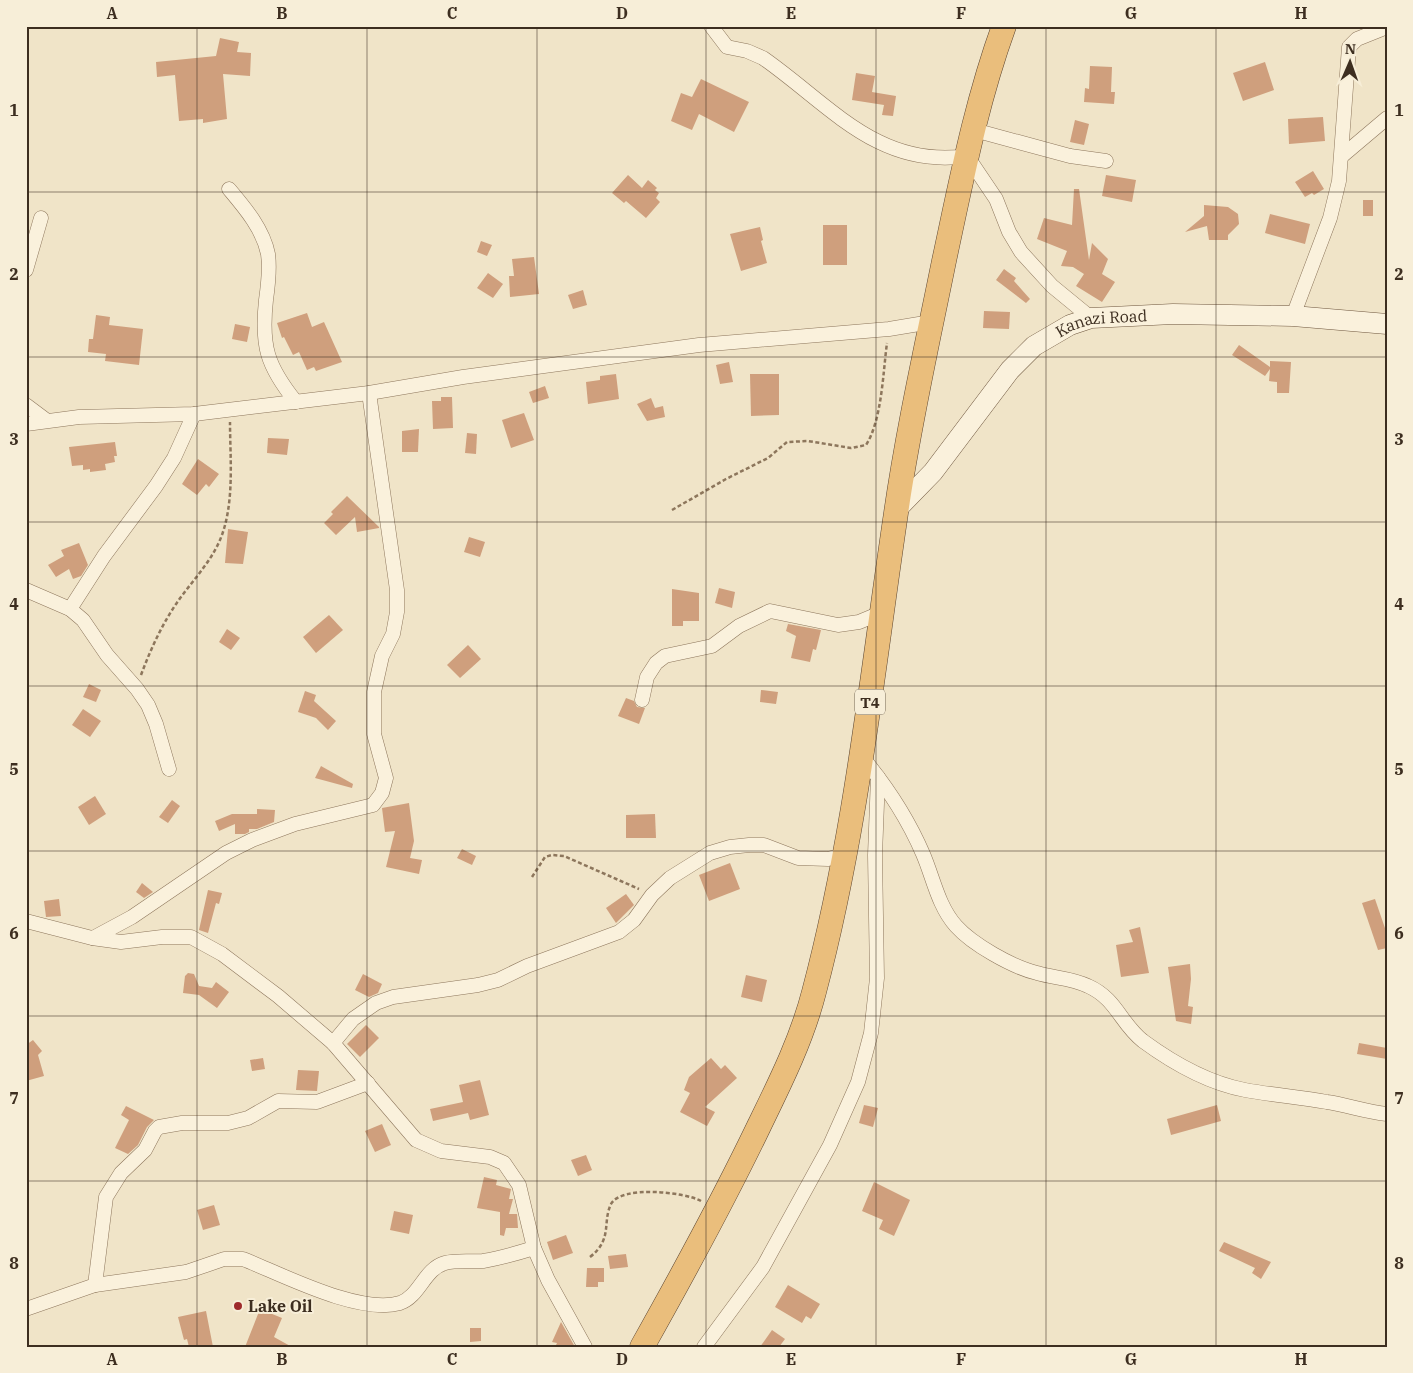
<svg xmlns="http://www.w3.org/2000/svg" width="1413" height="1373" viewBox="0 0 1413 1373" font-family="'IBM Plex Serif',serif">
	<style>
		.building { fill: #cf9f7d }
		.lines { fill: none; stroke-linecap: round; stroke-linejoin: round }
		.minor-casing { stroke: #8d765c; stroke-width: 15 }
		.secondary-casing { stroke: #6f573f; stroke-width: 21 }
		.trunk-casing { stroke: #5b4430; stroke-width: 25 }
		.path { stroke: #8d765c; stroke-width: 2.5; stroke-dasharray: 4 2.5; stroke-linecap: butt }
		.minor { stroke: #faf1dc; stroke-width: 14 }
		.secondary { stroke: #faf1dc; stroke-width: 20 }
		.trunk { stroke: #eabe7c; stroke-width: 24 }
		.grid { fill: none; stroke: #3d2e20; stroke-width: 1; stroke-opacity: 0.55 }
		.poi-dot { fill: #9e2a2b; stroke: #f7eed8; stroke-width: 2 }
		.labels { text-anchor: middle; dominant-baseline: central; stroke-width: 4; stroke-linejoin: round; paint-order: stroke }
		.shield { fill: #f7eed8; stroke: #756857; stroke-width: 1 }
		.shield-label { font-size: 15px; font-weight: bold; fill: #3d2e20 }
		.street-label { font-size: 16px; fill: #3d2e20; stroke: #f7eed8 }
		.poi-label { font-size: 16px; font-weight: bold; fill: #3d2e20; stroke: #f7eed8; text-anchor: start }
		.neatline { fill: none; stroke: #3d2e20; stroke-width: 2 }
		.grid-label { font-size: 16px; text-anchor: middle; font-weight: bold; fill: #3d2e20 }
	</style>
	<rect width="100%" height="100%" fill="#f0e4c8"/>
	<g class="building">
		<path d="M 220,38 L 239,42 L 237,52 L 251,53 L 250,76 L 223,74 L 227,119 L 203,123 L 203,119 L 179,121 L 175,75 L 157,77 L 156,62 L 216,56 Z"/>
		<path d="M 1265,62 L 1274,90 L 1243,101 L 1233,73 Z"/>
		<path d="M 1090,66 L 1112,67 L 1111,92 L 1115,92 L 1114,104 L 1084,102 L 1085,88 L 1089,89 Z"/>
		<path d="M 856,73 L 875,76 L 872,92 L 896,96 L 893,116 L 882,115 L 884,105 L 852,100 Z"/>
		<path d="M 701,79 L 749,102 L 734,132 L 699,114 L 692,130 L 671,121 L 681,93 L 692,97 Z"/>
		<path d="M 1323,117 L 1325,141 L 1289,144 L 1288,119 Z"/>
		<path d="M 1075,120 L 1089,124 L 1084,145 L 1070,142 Z"/>
		<path d="M 1313,171 L 1324,189 L 1314,195 L 1312,193 L 1305,197 L 1295,182 Z"/>
		<path d="M 628,175 L 642,188 L 648,180 L 657,188 L 655,190 L 659,193 L 656,198 L 660,202 L 646,218 L 626,201 L 624,203 L 612,193 Z"/>
		<path d="M 1106,175 L 1136,180 L 1132,202 L 1102,196 Z"/>
		<path d="M 1074,189 L 1079,189 L 1089,260 L 1092,243 L 1108,259 L 1102,274 L 1115,282 L 1102,302 L 1076,286 L 1084,274 L 1073,267 L 1061,266 L 1067,251 L 1037,239 L 1044,218 L 1072,225 Z"/>
		<rect x="1363" y="200" width="10" height="16"/>
		<path d="M 1204,205 L 1228,207 L 1238,214 L 1239,224 L 1228,235 L 1228,240 L 1209,240 L 1207,226 L 1185,232 L 1204,216 Z"/>
		<path d="M 1270,214 L 1310,224 L 1305,244 L 1265,233 Z"/>
		<rect x="823" y="225" width="24" height="40"/>
		<path d="M 760,227 L 763,240 L 761,241 L 767,263 L 741,271 L 730,234 Z"/>
		<path d="M 481,241 L 492,245 L 487,256 L 477,252 Z"/>
		<path d="M 534,257 L 539,294 L 510,297 L 509,276 L 514,276 L 512,259 Z"/>
		<path d="M 1004,269 L 1016,278 L 1014,281 L 1030,299 L 1026,303 L 996,280 Z"/>
		<path d="M 488,273 L 503,284 L 493,298 L 477,288 Z"/>
		<path d="M 583,290 L 587,305 L 573,309 L 568,295 Z"/>
		<path d="M 984,311 L 1010,312 L 1009,329 L 983,328 Z"/>
		<path d="M 307,313 L 312,327 L 324,322 L 342,362 L 316,371 L 314,367 L 307,370 L 299,352 L 293,355 L 284,337 L 282,338 L 277,323 Z"/>
		<path d="M 96,315 L 110,317 L 109,325 L 143,329 L 139,365 L 105,361 L 106,354 L 88,352 L 89,339 L 93,339 Z"/>
		<path d="M 235,324 L 250,327 L 247,342 L 232,339 Z"/>
		<path d="M 1239,345 L 1270,367 L 1270,361 L 1291,362 L 1289,393 L 1277,393 L 1277,382 L 1269,381 L 1270,369 L 1265,376 L 1232,355 Z"/>
		<path d="M 729,362 L 733,382 L 720,384 L 716,365 Z"/>
		<path d="M 616,374 L 619,399 L 588,404 L 586,382 L 600,380 L 600,376 Z"/>
		<path d="M 750,374 L 779,374 L 779,415 L 751,416 Z"/>
		<path d="M 545,386 L 549,398 L 533,403 L 529,392 Z"/>
		<path d="M 441,397 L 452,397 L 453,428 L 433,429 L 432,401 L 441,401 Z"/>
		<path d="M 651,398 L 655,408 L 663,406 L 665,417 L 647,421 L 637,404 Z"/>
		<path d="M 524,413 L 534,440 L 511,448 L 502,420 Z"/>
		<path d="M 419,429 L 418,452 L 402,452 L 402,431 Z"/>
		<path d="M 467,433 L 477,434 L 476,454 L 465,453 Z"/>
		<path d="M 268,438 L 289,439 L 287,455 L 267,453 Z"/>
		<path d="M 115,442 L 117,456 L 114,456 L 115,462 L 105,464 L 106,470 L 90,472 L 90,469 L 83,470 L 83,465 L 72,466 L 69,447 Z"/>
		<path d="M 198,459 L 219,474 L 209,487 L 206,484 L 197,495 L 182,484 Z"/>
		<path d="M 347,496 L 379,527 L 379,528 L 357,532 L 355,517 L 336,535 L 324,523 L 333,514 L 331,512 Z"/>
		<path d="M 228,529 L 248,532 L 243,564 L 225,563 Z"/>
		<path d="M 469,537 L 485,542 L 480,557 L 464,552 Z"/>
		<path d="M 79,543 L 88,565 L 81,576 L 73,579 L 69,569 L 56,577 L 48,565 L 64,556 L 61,550 Z"/>
		<path d="M 719,588 L 735,592 L 732,608 L 715,603 Z"/>
		<path d="M 672,589 L 699,593 L 699,621 L 683,621 L 683,626 L 672,626 Z"/>
		<path d="M 329,615 L 343,630 L 316,653 L 303,637 Z"/>
		<path d="M 788,624 L 821,630 L 816,650 L 813,649 L 810,662 L 791,658 L 796,636 L 786,631 Z"/>
		<path d="M 227,629 L 240,638 L 231,650 L 219,642 Z"/>
		<path d="M 468,645 L 481,659 L 460,678 L 447,665 Z"/>
		<path d="M 89,684 L 101,690 L 96,702 L 83,697 Z"/>
		<path d="M 761,690 L 778,692 L 776,704 L 760,702 Z"/>
		<path d="M 305,691 L 316,695 L 314,701 L 336,721 L 328,730 L 316,718 L 298,712 Z"/>
		<path d="M 626,698 L 634,701 L 637,707 L 645,708 L 639,724 L 618,716 Z"/>
		<path d="M 83,709 L 101,721 L 90,737 L 72,725 Z"/>
		<path d="M 321,766 L 353,784 L 352,788 L 315,778 Z"/>
		<path d="M 95,796 L 106,814 L 89,825 L 78,807 Z"/>
		<path d="M 172,800 L 180,806 L 168,823 L 159,817 Z"/>
		<path d="M 409,803 L 414,841 L 410,858 L 422,860 L 419,874 L 386,867 L 395,831 L 385,832 L 382,808 Z"/>
		<path d="M 257,809 L 275,810 L 274,822 L 257,829 L 249,829 L 249,832 L 245,834 L 235,834 L 235,824 L 219,831 L 215,821 L 232,814 L 257,814 Z"/>
		<path d="M 655,814 L 656,838 L 626,838 L 626,815 Z"/>
		<path d="M 462,849 L 476,856 L 472,865 L 457,858 Z"/>
		<path d="M 730,863 L 740,889 L 709,901 L 699,875 Z"/>
		<path d="M 142,883 L 153,892 L 144,898 L 136,892 Z"/>
		<path d="M 208,890 L 222,893 L 219,904 L 216,903 L 208,933 L 199,930 Z"/>
		<path d="M 626,894 L 634,905 L 616,923 L 606,908 Z"/>
		<path d="M 59,899 L 61,916 L 46,917 L 44,901 Z"/>
		<path d="M 1375,899 L 1387,934 L 1387,948 L 1378,950 L 1362,903 Z"/>
		<path d="M 1140,927 L 1149,973 L 1121,977 L 1116,945 L 1133,942 L 1129,930 Z"/>
		<path d="M 1190,964 L 1191,979 L 1188,1006 L 1193,1007 L 1191,1024 L 1176,1021 L 1168,967 Z"/>
		<path d="M 188,973 L 194,974 L 199,986 L 212,988 L 216,982 L 229,992 L 217,1008 L 199,995 L 183,993 L 185,976 Z"/>
		<path d="M 363,974 L 382,984 L 378,993 L 369,997 L 355,990 Z"/>
		<path d="M 746,975 L 767,980 L 762,1002 L 741,997 Z"/>
		<path d="M 366,1025 L 379,1038 L 360,1057 L 347,1044 Z"/>
		<path d="M 33,1040 L 42,1051 L 38,1055 L 44,1076 L 26,1081 L 26,1045 Z"/>
		<path d="M 1359,1043 L 1387,1048 L 1387,1059 L 1357,1054 Z"/>
		<path d="M 263,1058 L 265,1069 L 252,1071 L 250,1060 Z"/>
		<path d="M 711,1058 L 721,1069 L 725,1065 L 737,1078 L 705,1107 L 715,1112 L 707,1126 L 680,1112 L 690,1093 L 684,1090 L 689,1077 Z"/>
		<path d="M 298,1070 L 319,1071 L 317,1091 L 296,1090 Z"/>
		<path d="M 480,1080 L 489,1115 L 470,1120 L 468,1113 L 433,1121 L 430,1109 L 463,1102 L 459,1085 Z"/>
		<path d="M 864,1105 L 878,1108 L 873,1127 L 859,1123 Z"/>
		<path d="M 1217,1105 L 1221,1121 L 1171,1135 L 1167,1119 Z"/>
		<path d="M 126,1106 L 154,1120 L 147,1127 L 138,1145 L 128,1154 L 115,1148 L 129,1120 L 121,1115 Z"/>
		<path d="M 382,1124 L 391,1145 L 375,1152 L 365,1131 Z"/>
		<path d="M 586,1155 L 592,1170 L 578,1176 L 571,1160 Z"/>
		<path d="M 484,1177 L 497,1180 L 496,1185 L 511,1189 L 509,1199 L 513,1199 L 509,1214 L 517,1214 L 518,1228 L 506,1228 L 504,1236 L 500,1235 L 500,1212 L 477,1208 Z"/>
		<path d="M 874,1182 L 910,1200 L 894,1236 L 879,1229 L 883,1220 L 862,1211 Z"/>
		<path d="M 214,1205 L 220,1225 L 203,1230 L 197,1210 Z"/>
		<path d="M 394,1211 L 413,1215 L 409,1234 L 390,1230 Z"/>
		<path d="M 566,1235 L 573,1253 L 553,1260 L 547,1242 Z"/>
		<path d="M 1224,1242 L 1271,1262 L 1261,1279 L 1252,1273 L 1255,1268 L 1219,1251 Z"/>
		<path d="M 626,1254 L 628,1267 L 610,1269 L 608,1256 Z"/>
		<path d="M 587,1268 L 604,1268 L 604,1282 L 598,1282 L 598,1287 L 586,1287 Z"/>
		<path d="M 788,1285 L 820,1304 L 811,1319 L 806,1316 L 802,1323 L 775,1307 Z"/>
		<path d="M 260,1309 L 282,1318 L 274,1337 L 292,1347 L 245,1347 Z"/>
		<path d="M 206,1311 L 213,1347 L 189,1347 L 187,1339 L 184,1340 L 178,1317 Z"/>
		<path d="M 561,1322 L 575,1347 L 555,1347 L 557,1343 L 552,1342 Z"/>
		<path d="M 470,1328 L 481,1328 L 481,1341 L 470,1342 Z"/>
		<path d="M 772,1330 L 785,1339 L 779,1347 L 760,1347 Z"/>
	</g>
	<g class="lines">
		<g class="minor-casing">
			<g id="minor">
				<path d="M 711,26 L 727,47 L 747,51 L 763,58 C 829,104 878,169 967,156 L 996,199 L 1009,232 L 1021,252 L 1052,286 L 1091,318"/>
				<path d="M 974,130 L 1070,156 L 1106,161"/>
				<path d="M 1342,156 L 1387,118"/>
				<path d="M 229,189 C 245,208 263,229 268,254 C 270,268 268,286 266,300 C 261,346 267,366 296,402"/>
				<path d="M 26,270 L 41,218"/>
				<path d="M 1293,316 L 1330,218 L 1339,181 L 1349,47 L 1357,39 L 1387,27"/>
				<path d="M 26,405 L 46,420"/>
				<path d="M 26,424 L 79,417 L 194,414 L 369,393 L 463,377 L 699,345 L 889,329 L 931,322"/>
				<path d="M 26,590 L 70,609 L 83,620 L 107,655 L 137,689 L 148,705 L 156,724 L 169,769"/>
				<path d="M 70,609 L 104,556 L 156,486 L 174,458 L 194,414"/>
				<path d="M 642,700 L 647,677 L 656,663 L 665,656 L 712,646 L 739,626 L 770,611 L 838,625 L 859,622 L 883,612"/>
				<path d="M 863,758 C 887,787 908,819 923,854 C 933,877 938,906 956,926 C 972,944 1012,967 1037,973 C 1054,978 1072,978 1088,986 C 1117,999 1120,1023 1143,1041 C 1173,1063 1208,1083 1245,1090 C 1272,1095 1300,1097 1327,1102 C 1347,1105 1367,1112 1387,1114"/>
				<path d="M 26,921 L 92,938 L 121,942 L 162,937 L 191,937 L 222,954 L 278,996 L 333,1043 L 416,1140 L 441,1151 L 490,1157 L 504,1163 L 519,1185 L 534,1248 L 548,1280 L 585,1347"/>
				<path d="M 93,938 L 132,917 L 226,853 L 252,840 L 295,824 L 373,805 L 382,793 L 386,778 L 374,734 L 374,692 L 382,656 L 393,634 L 397,612 L 397,590 L 369,393"/>
				<path d="M 333,1043 L 353,1019 L 376,1003 L 393,997 L 478,985 L 498,980 L 527,966 L 619,932 L 634,920 L 652,895 L 670,878 L 710,853 L 730,847 L 749,845 L 764,845 L 798,858 L 828,859 L 847,854"/>
				<path d="M 95,1285 L 106,1197 L 121,1173 L 145,1150 L 155,1131 L 159,1127 L 182,1123 L 228,1123 L 248,1118 L 278,1101 L 317,1102 L 368,1083"/>
				<path d="M 26,1309 L 95,1285 L 186,1272 L 224,1259 L 243,1259 C 281,1274 359,1315 400,1303 C 420,1296 424,1269 445,1263 C 456,1260 471,1262 483,1261 C 500,1258 518,1253 534,1248"/>
				<path d="M 704,1347 L 763,1267 L 830,1145 L 858,1082 L 871,1033 L 877,978 L 875,855 L 878,777"/>
			</g>
		</g>
		<g class="secondary-casing">
			<g id="secondary">
				<path id="s1" d="M 896,510 L 933,472 L 1010,370 L 1034,346 L 1070,325 L 1091,318 L 1173,314 L 1293,316 L 1387,324"/>
			</g>
		</g>
		<g class="trunk-casing">
			<path id="trunk" d="M 642,1347 C 683,1274 723,1201 759,1126 C 780,1083 802,1039 814,992 C 856,834 872,674 896,513 C 908,429 927,345 944,261 C 961,182 976,103 1004,26"/>
		</g>
		<g class="path">
			<path d="M 672,510 L 726,479 L 768,458 L 787,442 L 808,441 L 851,448 L 866,445 C 882,420 883,372 887,343"/>
			<path d="M 141,675 C 151,648 164,620 181,597 C 195,578 211,561 220,540 C 235,504 230,459 230,422"/>
			<path d="M 532,877 L 545,857 L 552,855 L 564,856 L 639,889"/>
			<path d="M 590,1257 C 613,1239 602,1223 611,1204 C 621,1185 685,1192 701,1201"/>
		</g>
		<use href="#minor" class="minor"/>
		<use href="#secondary" class="secondary"/>
		<use href="#trunk" class="trunk"/>
	</g>
	<path class="grid" d="M 197,26 L 197,1347M 367,26 L 367,1347M 537,26 L 537,1347M 706,26 L 706,1347M 876,26 L 876,1347M 1046,26 L 1046,1347M 1216,26 L 1216,1347M 26,192 L 1387,192M 26,357 L 1387,357M 26,522 L 1387,522M 26,686 L 1387,686M 26,851 L 1387,851M 26,1016 L 1387,1016M 26,1181 L 1387,1181"/>
	<circle class="poi-dot" cx="238" cy="1306" r="5"/>
	<g class="labels">
		<rect class="shield" x="855" y="689.5" width="30" height="25" rx="4"/>
		<g class="shield-label">
			<text x="870" y="702">T4</text>
		</g>
		<g class="street-label">
			<text stroke="none"><textPath href="#s1" startOffset="288">Kanazi Road</textPath></text>
		</g>
		<g class="poi-label">
			<text x="248" y="1306">Lake Oil</text>
		</g>
	</g>
	<rect width="1413" height="1373" fill="none" stroke="#f7eed8" stroke-width="55"/>
	<g transform="translate(1350 62) rotate(2)" stroke="#f7eed8" stroke-width="4" paint-order="stroke">
	<path d="M0-4L9 19L0 12L-9 19Z" fill="#3d2e20"/>
	<text y="-8" font-size="14" font-weight="bold" text-anchor="middle" fill="#3d2e20">N</text>
	</g>
	<rect x="28" y="28" width="1358" height="1318" class="neatline"/>
	<g class="grid-label">
		<text x="112" y="19">A</text>
		<text x="282" y="19">B</text>
		<text x="452" y="19">C</text>
		<text x="622" y="19">D</text>
		<text x="791" y="19">E</text>
		<text x="961" y="19">F</text>
		<text x="1131" y="19">G</text>
		<text x="1301" y="19">H</text>
		<text x="14" y="116">1</text>
		<text x="1399" y="116">1</text>
		<text x="14" y="280">2</text>
		<text x="1399" y="280">2</text>
		<text x="14" y="445">3</text>
		<text x="1399" y="445">3</text>
		<text x="14" y="610">4</text>
		<text x="1399" y="610">4</text>
		<text x="14" y="775">5</text>
		<text x="1399" y="775">5</text>
		<text x="14" y="939">6</text>
		<text x="1399" y="939">6</text>
		<text x="14" y="1104">7</text>
		<text x="1399" y="1104">7</text>
		<text x="14" y="1269">8</text>
		<text x="1399" y="1269">8</text>
		<text x="112" y="1365">A</text>
		<text x="282" y="1365">B</text>
		<text x="452" y="1365">C</text>
		<text x="622" y="1365">D</text>
		<text x="791" y="1365">E</text>
		<text x="961" y="1365">F</text>
		<text x="1131" y="1365">G</text>
		<text x="1301" y="1365">H</text>
	</g>
</svg>
